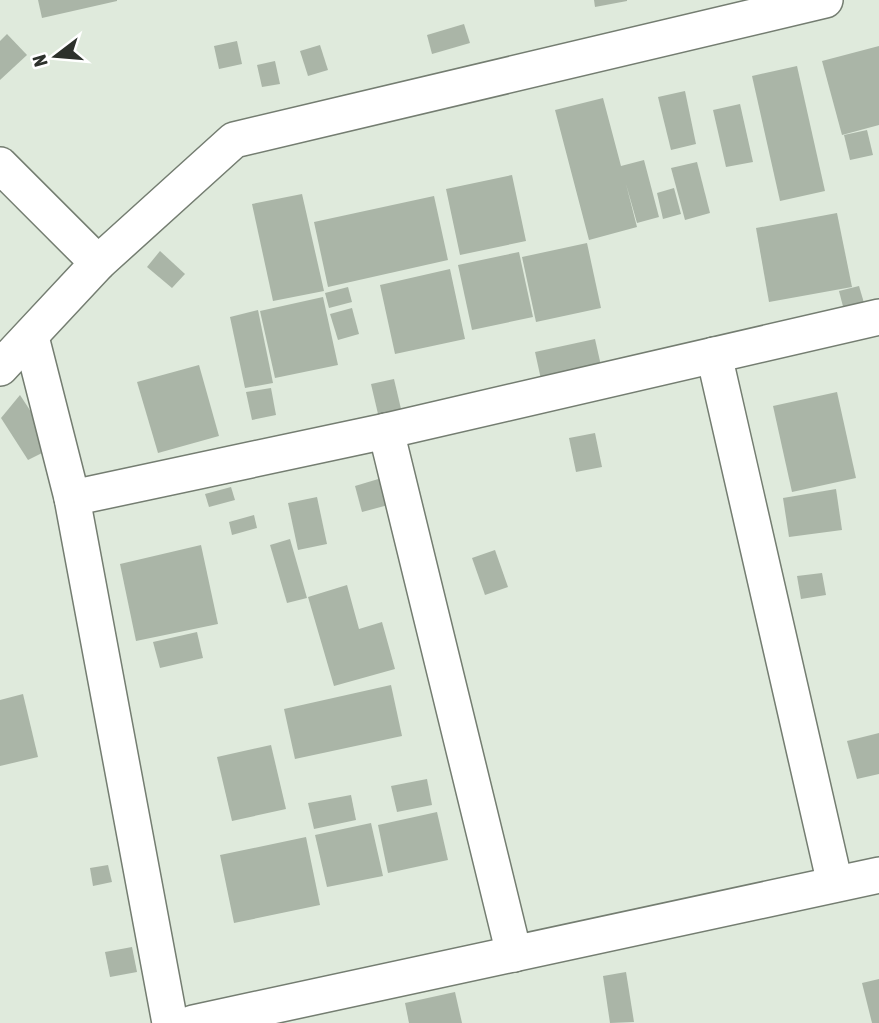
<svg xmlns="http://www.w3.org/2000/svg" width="879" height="1023" viewBox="0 0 879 1023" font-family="'Asap Condensed',sans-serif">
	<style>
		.building { fill: #aab5a7 }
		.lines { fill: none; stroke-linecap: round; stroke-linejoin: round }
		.street-casing { stroke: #747d71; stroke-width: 38 }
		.street { stroke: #fff; stroke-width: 35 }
	</style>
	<rect width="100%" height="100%" fill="#dfeadc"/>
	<g class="building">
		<path d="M 38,0 L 117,0 L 117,1 L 42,18 Z"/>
		<path d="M 594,0 L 627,0 L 627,1 L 595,7 Z"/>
		<path d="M 464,24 L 470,43 L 432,54 L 427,35 Z"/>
		<path d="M 7,34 L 27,55 L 0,80 L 0,41 Z"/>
		<path d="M 237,41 L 242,64 L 219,69 L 214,46 Z"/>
		<path d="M 320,45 L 328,70 L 308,76 L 300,51 Z"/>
		<path d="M 879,46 L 879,125 L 842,135 L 822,61 Z"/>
		<path d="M 275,61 L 280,84 L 262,87 L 257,65 Z"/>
		<path d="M 797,66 L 825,191 L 780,201 L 752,76 Z"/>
		<path d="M 685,91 L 696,144 L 671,150 L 658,97 Z"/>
		<path d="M 603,98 L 621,166 L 644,160 L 659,217 L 637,223 L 626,184 L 637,227 L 589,240 L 555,110 Z"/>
		<path d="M 740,104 L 753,162 L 726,167 L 713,110 Z"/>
		<path d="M 867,130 L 873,155 L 850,160 L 844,135 Z"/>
		<path d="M 697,162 L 710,213 L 685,220 L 671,168 Z"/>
		<path d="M 512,175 L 526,241 L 460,255 L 446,189 Z"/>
		<path d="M 674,188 L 681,214 L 663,219 L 657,193 Z"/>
		<path d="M 302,194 L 324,291 L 273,301 L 252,204 Z"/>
		<path d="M 434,196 L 448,260 L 328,287 L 314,222 Z"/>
		<path d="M 837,213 L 852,287 L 769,302 L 756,228 Z"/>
		<path d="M 587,243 L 601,308 L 536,322 L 522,257 Z"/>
		<path d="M 160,251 L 185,274 L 172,288 L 147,267 Z"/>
		<path d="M 519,252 L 533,317 L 472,330 L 458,265 Z"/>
		<path d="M 450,269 L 465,339 L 395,354 L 380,285 Z"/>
		<path d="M 859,286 L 867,313 L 846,318 L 839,291 Z"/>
		<path d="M 348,287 L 352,302 L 329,308 L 325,293 Z"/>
		<path d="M 323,297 L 338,365 L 275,378 L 260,311 Z"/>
		<path d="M 352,308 L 359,334 L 338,340 L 330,314 Z"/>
		<path d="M 258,310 L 273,383 L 245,388 L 230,317 Z"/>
		<path d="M 595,339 L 604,379 L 544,393 L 535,352 Z"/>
		<path d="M 199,365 L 219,436 L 158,453 L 137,382 Z"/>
		<path d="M 394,379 L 401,409 L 378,414 L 371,384 Z"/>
		<path d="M 271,388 L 276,415 L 252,420 L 246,392 Z"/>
		<path d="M 837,392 L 856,478 L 792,492 L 773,406 Z"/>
		<path d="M 20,395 L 54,447 L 28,460 L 1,418 Z"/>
		<path d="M 595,433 L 602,467 L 576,472 L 569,438 Z"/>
		<path d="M 385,477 L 392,504 L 362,512 L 355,486 Z"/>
		<path d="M 231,487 L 235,500 L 209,507 L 205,494 Z"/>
		<path d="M 836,489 L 842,530 L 789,537 L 783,498 Z"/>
		<path d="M 317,497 L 327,544 L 298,550 L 288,503 Z"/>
		<path d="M 254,515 L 257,528 L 232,535 L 229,522 Z"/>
		<path d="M 290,539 L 307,598 L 287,603 L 270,545 Z"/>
		<path d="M 201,545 L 218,624 L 136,641 L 120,564 Z"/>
		<path d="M 495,550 L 508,587 L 485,595 L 472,558 Z"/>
		<path d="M 822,573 L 826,595 L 801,599 L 797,576 Z"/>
		<path d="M 347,585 L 359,629 L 382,622 L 395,669 L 334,686 L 308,597 Z"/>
		<path d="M 197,632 L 203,658 L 160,668 L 153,642 Z"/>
		<path d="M 391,685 L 402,736 L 295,759 L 284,709 Z"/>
		<path d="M 23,694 L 38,757 L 0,766 L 0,700 Z"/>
		<path d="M 879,733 L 879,774 L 857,779 L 847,741 Z"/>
		<path d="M 271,745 L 286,809 L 232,821 L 217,757 Z"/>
		<path d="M 427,779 L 432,805 L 397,812 L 391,786 Z"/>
		<path d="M 351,795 L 356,820 L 314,829 L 308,803 Z"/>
		<path d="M 437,812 L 448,860 L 388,873 L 378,825 Z"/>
		<path d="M 371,823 L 383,876 L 327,887 L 315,835 Z"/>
		<path d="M 306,837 L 320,905 L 234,923 L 220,855 Z"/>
		<path d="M 108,865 L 112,882 L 93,886 L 90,868 Z"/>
		<path d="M 132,947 L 137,972 L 110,977 L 105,952 Z"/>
		<path d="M 626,972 L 634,1022 L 610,1023 L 603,976 Z"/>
		<path d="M 879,979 L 879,1023 L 872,1023 L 862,983 Z"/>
		<path d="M 455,992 L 462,1023 L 409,1023 L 405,1003 Z"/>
	</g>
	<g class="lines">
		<g class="street-casing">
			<g id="street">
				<path d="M 0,165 L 98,263"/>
				<path d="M 31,337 L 72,498 L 170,1023"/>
				<path d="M 714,355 L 835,884"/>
				<path d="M 0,368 L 98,263 L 234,140 L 825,0"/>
				<path d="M 386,431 L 514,954"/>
				<path d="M 72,498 L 386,431 L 879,317"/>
				<path d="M 193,1023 L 879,875"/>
			</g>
		</g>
		<use href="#street" class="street"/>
	</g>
	<g transform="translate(56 56) rotate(254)" stroke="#ffffff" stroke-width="5" paint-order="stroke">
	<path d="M0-5L12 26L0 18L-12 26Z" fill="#2c312b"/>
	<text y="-10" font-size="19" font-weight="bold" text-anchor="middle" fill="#2c312b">N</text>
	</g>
</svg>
